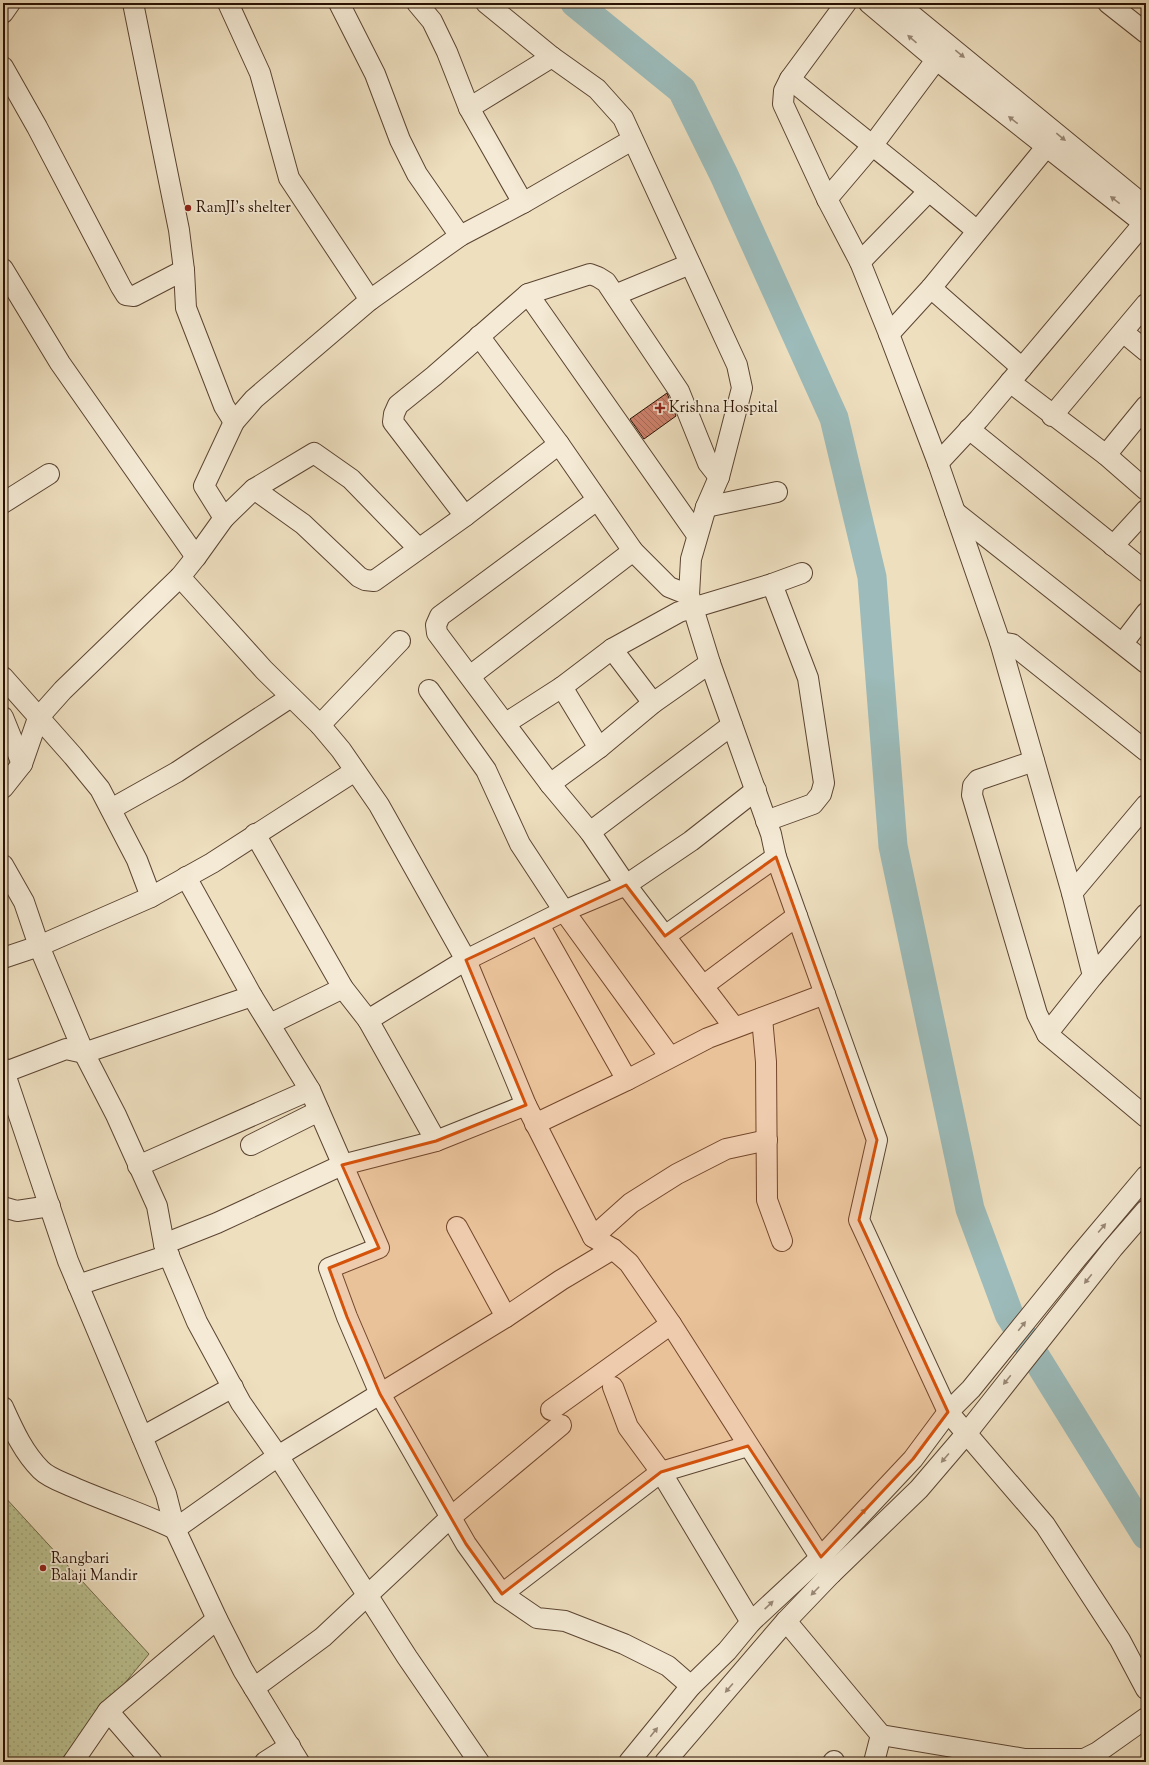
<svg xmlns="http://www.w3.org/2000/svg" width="1149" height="1765" viewBox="0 0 1149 1765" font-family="'Sorts Mill Goudy',serif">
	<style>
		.park { fill: url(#park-dots); stroke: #72694a }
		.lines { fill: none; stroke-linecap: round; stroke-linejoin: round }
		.river { stroke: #9cbbba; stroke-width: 29 }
		.building { fill: url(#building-back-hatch); stroke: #2a1103 }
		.minor-casing { stroke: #5b4432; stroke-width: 22 }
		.minor { stroke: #f4ead5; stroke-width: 20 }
		.oneway { fill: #998876 }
		.marked { fill: #d5520b; fill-opacity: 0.2; stroke: #d5520b; stroke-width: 3; stroke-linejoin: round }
		.poi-dot { fill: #8f2418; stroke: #f4ead5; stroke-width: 1.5 }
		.labels { text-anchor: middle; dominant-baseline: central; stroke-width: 3.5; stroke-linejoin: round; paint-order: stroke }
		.poi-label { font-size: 15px; fill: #2a1103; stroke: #f4ead5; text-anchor: start }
	</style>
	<defs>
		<pattern id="park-dots" width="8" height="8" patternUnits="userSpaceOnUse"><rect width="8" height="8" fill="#bbc190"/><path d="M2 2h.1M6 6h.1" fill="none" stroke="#a1a57b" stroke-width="1.8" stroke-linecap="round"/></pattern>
		<pattern id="building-back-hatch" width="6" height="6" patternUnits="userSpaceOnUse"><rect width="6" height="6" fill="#cc816b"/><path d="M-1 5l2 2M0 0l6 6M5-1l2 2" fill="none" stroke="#a66856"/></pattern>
	</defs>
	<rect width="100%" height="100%" fill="#eedfbf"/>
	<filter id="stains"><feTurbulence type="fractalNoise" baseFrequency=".005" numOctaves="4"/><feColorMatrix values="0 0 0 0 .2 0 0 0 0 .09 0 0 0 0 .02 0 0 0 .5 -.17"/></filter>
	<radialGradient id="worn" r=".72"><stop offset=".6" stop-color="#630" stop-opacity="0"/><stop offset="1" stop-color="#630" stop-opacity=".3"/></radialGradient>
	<path class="park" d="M 3,1495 L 149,1654 L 59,1762 L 3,1762 Z"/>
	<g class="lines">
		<path class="river" d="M 575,3 L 682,90 L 724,175 L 834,418 L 872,577 L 893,846 L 970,1209 L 1009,1314 L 1146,1535"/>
	</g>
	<path class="building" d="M 667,393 L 676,416 L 644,439 L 630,419 Z"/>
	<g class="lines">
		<g class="minor-casing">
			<g id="minor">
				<path d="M 133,3 L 179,230 L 184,270 L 186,308 L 224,406 L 234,422"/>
				<path d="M 228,3 L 260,73 L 289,178 L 370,300"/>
				<path d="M 339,3 L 375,74 L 400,140 L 417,174 L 460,236"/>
				<path d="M 417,3 L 432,21 L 447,52 L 469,108 L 523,203"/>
				<path d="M 486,3 L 552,57 L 597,89 L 623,118 L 737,365 L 742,388 L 719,477 L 706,507 L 691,559 L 689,595 L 710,663 L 771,834 L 776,857 L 877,1140 L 859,1220 L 948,1412 L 1045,1525 L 1120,1640 L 1146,1689"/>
				<path d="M 846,3 L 790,79 L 784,91 L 783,104 L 827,199 L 860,262 L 889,334 L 938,463 L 1000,642 L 1072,893 L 1093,976"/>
				<path d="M 869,3 L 933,57 L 1146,225"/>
				<path d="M 897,3 L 1146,207"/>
				<path d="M 1108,3 L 1146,33"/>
				<path d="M 3,13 L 10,3"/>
				<path d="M 3,67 L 37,127 L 121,287 L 126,295 L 134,296 L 184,270"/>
				<path d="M 790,79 C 852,130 916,179 977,231"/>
				<path d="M 469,108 L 552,57"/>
				<path d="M 827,199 L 872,146 L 936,60"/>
				<path d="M 860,262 L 929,191"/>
				<path d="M 3,269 L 60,363 L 196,557"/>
				<path d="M 931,288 L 1022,368"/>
				<path d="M 528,294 L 697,535"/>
				<path d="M 615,295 L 690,264"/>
				<path d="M 1123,332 L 1146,351"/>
				<path d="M 889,334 L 931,288 L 1047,146"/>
				<path d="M 479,336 L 559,444 L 633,551 L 669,587 L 689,595"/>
				<path d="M 1010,382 L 1106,455 L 1146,490"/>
				<path d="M 1052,416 L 1146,304"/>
				<path d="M 969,429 L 1146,572"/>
				<path d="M 1106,455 L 1146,406"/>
				<path d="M 938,463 L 979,419 L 1144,223"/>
				<path d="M 254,489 L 303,524 L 359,577 L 365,580 L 374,581 L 465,516 L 559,444"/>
				<path d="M 597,500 L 440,616 L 436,625 L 437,633 L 550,784 L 590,832 L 626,885 L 734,1027"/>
				<path d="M 3,503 L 49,474"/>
				<path d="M 706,507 L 777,492"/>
				<path d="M 955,512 L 1146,663"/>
				<path d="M 465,516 L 393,422 L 394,414 L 398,405 L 434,376 L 528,294 L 590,274 L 598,277 L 606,282 L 679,391 L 708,463 L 719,477"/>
				<path d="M 224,518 L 204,486 L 234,422 L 254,399 L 370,300 L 460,236 L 523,203 L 632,140"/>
				<path d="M 1113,546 L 1146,510"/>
				<path d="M 180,577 L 264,670 L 320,725 L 341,750 L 379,805 L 466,960 L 526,1105 L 593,1237 L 613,1249 L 629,1263 L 671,1324 L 831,1574"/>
				<path d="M 1000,642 L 1012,644 L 1146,751"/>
				<path d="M 1123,643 L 1146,613"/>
				<path d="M 612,649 L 653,703"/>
				<path d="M 470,676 L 633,551"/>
				<path d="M 3,677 L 73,756 L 100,789 L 137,860 L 151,897"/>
				<path d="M 562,687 L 599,748"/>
				<path d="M 429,690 L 486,770 L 520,844 L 564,911 L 670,1057"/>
				<path d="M 3,717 L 22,764"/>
				<path d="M 506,723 L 562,687 L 612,649 L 679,612 L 772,584 L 802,573"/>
				<path d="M 320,725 L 400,641"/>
				<path d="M 1034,761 L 978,780 L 973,786 L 972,795 L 1037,1014 L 1047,1034 L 1146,1117"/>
				<path d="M 550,784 L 599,748 L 653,703 L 710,663"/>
				<path d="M 3,788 L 22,764 L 38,718 L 63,690 L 180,577 L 196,557 L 224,518 L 254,489 L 314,453 L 351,479 L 418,548"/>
				<path d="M 111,809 L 177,772 L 291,697"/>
				<path d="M 766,821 L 813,804 L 821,794 L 824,783 L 808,678 L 772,584"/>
				<path d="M 590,832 L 732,725"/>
				<path d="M 255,834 L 343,988 L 368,1020 L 466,960 L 564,911 L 626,885 L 691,841 L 756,790"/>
				<path d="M 3,865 L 24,902 L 39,946 L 84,1053 L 116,1115 L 157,1206 L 164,1244 L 197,1322 L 241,1403 L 278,1456 L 407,1657 L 479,1762"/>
				<path d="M 186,877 L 252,996 L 310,1090 L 379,1248 L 329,1268 L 347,1317 L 380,1394 L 466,1544 L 502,1594 L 537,1618 L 565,1621 L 624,1644 L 668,1666 L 691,1686"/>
				<path d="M 1072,893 L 1146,805"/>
				<path d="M 539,925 L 627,1080"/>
				<path d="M 665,936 L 776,857"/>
				<path d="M 3,958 L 39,946 L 151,897 L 212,863 L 355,771"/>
				<path d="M 703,986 L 797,916"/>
				<path d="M 762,1018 L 766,1062 L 767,1200 L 782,1241"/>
				<path d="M 368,1020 L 436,1141"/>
				<path d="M 270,1024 L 343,988"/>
				<path d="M 1047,1034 L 1093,976 L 1146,914"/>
				<path d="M 3,1068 L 68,1261 L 166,1494 L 175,1529 L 217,1619 L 243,1670 L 299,1762"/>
				<path d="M 3,1073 L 66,1049 L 84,1053 L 252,996"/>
				<path d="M 535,1124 L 627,1080 L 708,1038 L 825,994"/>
				<path d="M 251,1145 L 319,1111"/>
				<path d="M 138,1166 L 310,1090"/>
				<path d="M 3,1207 L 17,1211 L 50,1206"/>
				<path d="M 457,1227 L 506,1317"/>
				<path d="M 593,1237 L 631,1203 L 677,1174 L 726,1149 L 767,1140"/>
				<path d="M 164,1244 L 217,1223 L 342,1165 L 436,1141 L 526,1105"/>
				<path d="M 78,1285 L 169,1255"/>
				<path d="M 613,1387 L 628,1427 L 661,1472 L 751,1622"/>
				<path d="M 3,1407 C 13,1429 23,1452 41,1470 C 49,1478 62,1482 73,1487 C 107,1502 142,1513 175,1529 L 278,1456 L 506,1317 L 561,1280 L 613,1249"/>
				<path d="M 551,1410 L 671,1324"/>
				<path d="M 142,1437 L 233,1387"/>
				<path d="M 502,1594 L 661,1472 L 748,1446"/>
				<path d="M 786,1621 L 881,1735 L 874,1762"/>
				<path d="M 254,1688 L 323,1637 L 451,1517 L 561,1425"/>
				<path d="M 108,1711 L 152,1762"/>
				<path d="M 881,1735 L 1025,1759 L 1084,1759 L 1098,1752 L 1146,1718"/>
				<path d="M 73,1762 L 108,1711 L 217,1619"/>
				<path d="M 265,1762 L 290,1746"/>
				<path d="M 629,1762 L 691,1686 L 727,1651 L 751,1622 L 821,1557 L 913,1459 L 948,1412 L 971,1389 L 1077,1258 L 1146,1176"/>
				<path d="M 665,1762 L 786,1621 L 831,1574 L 919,1489 L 966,1434 L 1113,1248 L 1146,1210"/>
				<path d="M 833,1762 L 834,1761"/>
			</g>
		</g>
		<use href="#minor" class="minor"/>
	</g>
	<defs><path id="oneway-solid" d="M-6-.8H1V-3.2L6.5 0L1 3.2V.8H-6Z"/></defs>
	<g class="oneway">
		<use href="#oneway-solid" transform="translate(912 39) rotate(-139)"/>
		<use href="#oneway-solid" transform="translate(960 54) rotate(39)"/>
		<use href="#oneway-solid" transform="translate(1013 120) rotate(-142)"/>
		<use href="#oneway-solid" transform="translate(1061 137) rotate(39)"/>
		<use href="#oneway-solid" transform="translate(1115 200) rotate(-142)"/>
		<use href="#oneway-solid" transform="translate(1102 1228) rotate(-50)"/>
		<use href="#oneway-solid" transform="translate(1088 1279) rotate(129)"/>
		<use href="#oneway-solid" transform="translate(1022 1326) rotate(-51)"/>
		<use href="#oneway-solid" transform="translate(1007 1380) rotate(129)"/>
		<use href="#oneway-solid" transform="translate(945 1458) rotate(131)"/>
		<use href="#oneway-solid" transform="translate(862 1513) rotate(-47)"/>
		<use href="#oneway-solid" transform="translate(815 1591) rotate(134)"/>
		<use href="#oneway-solid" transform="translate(769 1605) rotate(-43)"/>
		<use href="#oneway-solid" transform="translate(729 1688) rotate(131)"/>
		<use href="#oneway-solid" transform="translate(654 1732) rotate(-51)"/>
	</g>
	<path class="marked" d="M 776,857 L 877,1140 L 859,1220 L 948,1412 L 913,1459 L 821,1557 L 748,1446 L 661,1472 L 502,1594 L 466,1544 L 380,1394 L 347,1317 L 329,1268 L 379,1248 L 342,1165 L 436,1141 L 526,1105 L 466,960 L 626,885 L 665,936 Z"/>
	<g class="poi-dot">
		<circle cx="188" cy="208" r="4"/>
		<path d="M658 402h4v4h4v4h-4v4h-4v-4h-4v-4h4z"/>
		<circle cx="43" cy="1568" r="4"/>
	</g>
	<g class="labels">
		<g class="poi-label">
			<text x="196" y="208">RamJI's shelter</text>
			<text x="669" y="408">Krishna Hospital</text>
			<text x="51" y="1559">Rangbari<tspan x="51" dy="17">Balaji Mandir</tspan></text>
		</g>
	</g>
	<rect width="1149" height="1765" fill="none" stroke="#eedfbf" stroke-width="16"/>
	<rect x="4" y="4" width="1141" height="1757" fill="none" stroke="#2a1103" stroke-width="2"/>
	<rect x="8" y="8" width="1133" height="1749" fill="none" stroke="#2a1103"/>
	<rect width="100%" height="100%" filter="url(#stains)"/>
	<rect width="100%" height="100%" fill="url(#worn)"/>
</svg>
